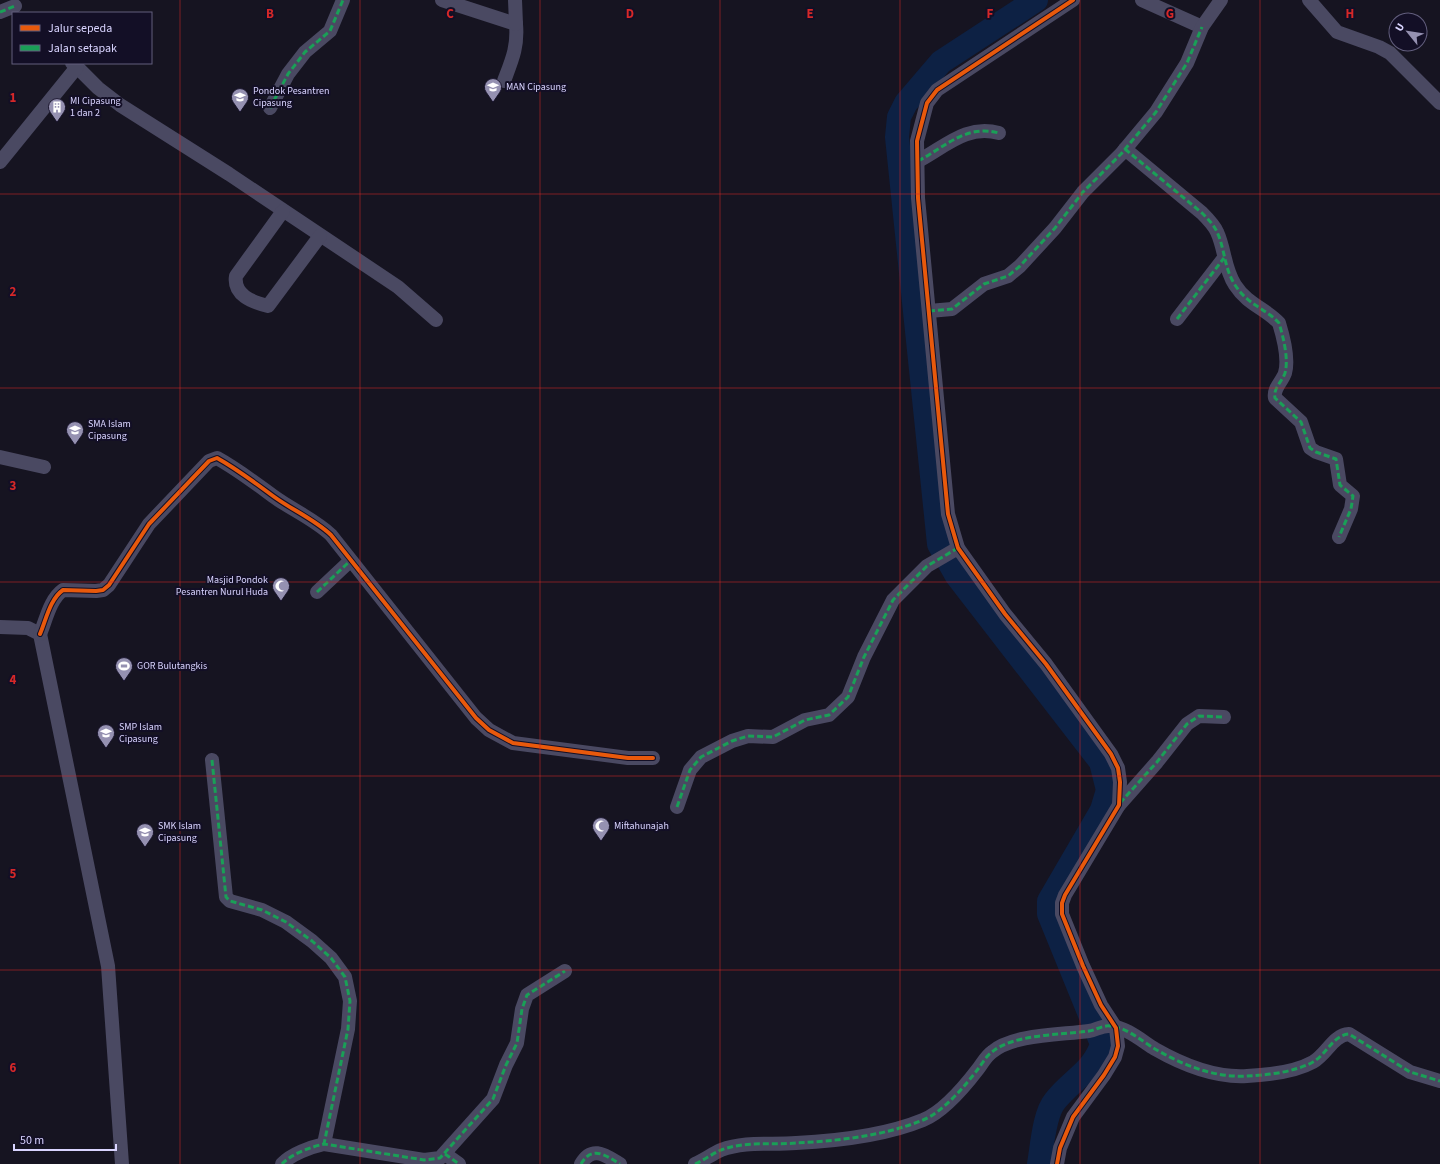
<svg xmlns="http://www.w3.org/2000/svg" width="1440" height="1164" viewBox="0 0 1440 1164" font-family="'Source Sans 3',sans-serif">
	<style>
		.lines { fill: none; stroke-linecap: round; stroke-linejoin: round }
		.river { stroke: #0d2144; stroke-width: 24 }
		.minor { stroke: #4a4962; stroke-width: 14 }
		.quiet { stroke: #1a9f57; stroke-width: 3; stroke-dasharray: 6 3; stroke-linecap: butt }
		.cycleway-casing { stroke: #130f26; stroke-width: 6 }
		.cycleway { stroke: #e8590c; stroke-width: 4 }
		.grid { fill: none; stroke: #d62828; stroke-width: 1; stroke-opacity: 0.55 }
		.labels { text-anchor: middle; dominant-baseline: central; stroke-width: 4; stroke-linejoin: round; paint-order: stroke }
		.poi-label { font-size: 10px; fill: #d9d4ff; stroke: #130f26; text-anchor: start }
		.grid-label { font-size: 13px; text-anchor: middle; font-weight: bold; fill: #d62828; stroke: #130f26; stroke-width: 4; stroke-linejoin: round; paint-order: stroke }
	</style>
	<rect width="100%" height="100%" fill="#161421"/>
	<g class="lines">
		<path class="river" d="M 1036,0 L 941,62 L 906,103 L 899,117 L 897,137 L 939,544 L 957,576 L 1101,762 L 1108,790 L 1102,810 L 1049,901 L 1049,914 L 1102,1044 C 1094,1071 1071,1080 1055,1101 C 1044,1114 1042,1147 1039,1164"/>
		<g class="minor">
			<path d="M 442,0 L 516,24 C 518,47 512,60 504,81"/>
			<path d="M 515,0 L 516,24"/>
			<path d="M 1142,0 L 1202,27"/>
			<path d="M 1309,0 L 1337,32 L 1379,47 L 1390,53 L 1440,103"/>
			<path d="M 0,12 L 15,6"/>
			<path d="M 77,67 L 98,88 L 120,105 L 229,174 L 398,287 L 436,320"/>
			<path d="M 270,108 L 288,74 L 305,52 L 330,31 L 343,0"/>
			<path d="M 1125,149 L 1202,213 C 1208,219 1214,225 1217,232 C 1225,249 1224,268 1235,285 C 1248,305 1265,308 1279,323 C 1283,336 1289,359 1285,373 C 1282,382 1273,388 1275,398 L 1301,422 L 1310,448 L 1316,452 L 1336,459 L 1340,485 L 1353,496 L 1351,509 L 1339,537"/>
			<path d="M 918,161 C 945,147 966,124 999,133"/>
			<path d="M 0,162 L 77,67 L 72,63"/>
			<path d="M 283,211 L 236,276 C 233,295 252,302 268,306 L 320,236"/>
			<path d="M 929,311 L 952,309 L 984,284 L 1008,276 L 1020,266 L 1055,228 L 1083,192 L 1121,154 L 1156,112 L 1187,63 L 1202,27 L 1221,0"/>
			<path d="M 1177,319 L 1224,258"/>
			<path d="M 0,457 L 44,467"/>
			<path d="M 317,592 L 350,561"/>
			<path d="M 0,627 L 28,628 L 40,634 L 108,966 L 122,1164"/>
			<path d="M 40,634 C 46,620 50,599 63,590 L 96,591 L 103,590 L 109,585 L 149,524 L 209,461 L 217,458 C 237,469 254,482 273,496 C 292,510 314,519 331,535 L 476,718 L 489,730 L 513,743 L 628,758 L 653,758"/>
			<path d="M 212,760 L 226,897 L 230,901 L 262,910 L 286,922 L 312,941 L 331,958 L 345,977 L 350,1001 L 348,1029 L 324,1144"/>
			<path d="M 1119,805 L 1157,762 L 1187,724 L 1199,716 L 1224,717"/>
			<path d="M 677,807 L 690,770 L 701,757 L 732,741 L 748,736 L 773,737 L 805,720 L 829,715 L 848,697 L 864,657 L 893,600 L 927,566 L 958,548"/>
			<path d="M 445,1154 L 459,1164"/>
			<path d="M 282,1164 C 291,1154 311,1147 324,1144 L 424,1160 L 440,1158 L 493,1099 L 506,1065 L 517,1043 L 522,1009 L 527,995 L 565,971"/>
			<path d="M 581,1164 C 592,1145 605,1155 620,1164"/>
			<path d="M 695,1164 C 704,1160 712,1154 721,1150 C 745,1141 771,1145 796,1143 C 837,1141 884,1136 923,1120 C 943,1112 965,1086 978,1069 C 982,1064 986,1056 992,1052 C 1013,1034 1061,1035 1089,1031 C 1096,1030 1103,1025 1110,1026 C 1126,1027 1142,1041 1155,1049 C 1183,1065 1214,1078 1247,1076 C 1268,1075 1295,1072 1313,1062 C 1327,1054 1333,1035 1349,1034 L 1410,1072 L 1440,1081"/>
			<path d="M 1057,1164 L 1060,1148 L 1073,1117 L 1104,1075 L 1115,1057 L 1118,1046 L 1116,1028 L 1101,1005 L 1083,966 L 1062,914 L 1062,903 L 1065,895 L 1119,805 L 1120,782 L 1118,768 L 1111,754 L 1046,664 L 1005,614 L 958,548 L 948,514 L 918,198 L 917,141 L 927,103 L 937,90 L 1073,0"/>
		</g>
		<g class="quiet">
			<path d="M 0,12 L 15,6"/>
			<path d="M 270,108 L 288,74 L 305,52 L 330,31 L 343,0"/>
			<path d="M 1125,149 L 1202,213 C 1208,219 1214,225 1217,232 C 1225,249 1224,268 1235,285 C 1248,305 1265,308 1279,323 C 1283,336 1289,359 1285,373 C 1282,382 1273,388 1275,398 L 1301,422 L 1310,448 L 1316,452 L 1336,459 L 1340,485 L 1353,496 L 1351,509 L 1339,537"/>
			<path d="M 918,161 C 945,147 966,124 999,133"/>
			<path d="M 929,311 L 952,309 L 984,284 L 1008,276 L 1020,266 L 1055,228 L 1083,192 L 1121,154 L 1156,112 L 1187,63 L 1202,27"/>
			<path d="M 1177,319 L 1224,258"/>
			<path d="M 317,592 L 350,561"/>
			<path d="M 212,760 L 226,897 L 230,901 L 262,910 L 286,922 L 312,941 L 331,958 L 345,977 L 350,1001 L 348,1029 L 324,1144"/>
			<path d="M 1120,803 L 1157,762 L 1187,724 L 1199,716 L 1224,717"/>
			<path d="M 677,807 L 690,770 L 701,757 L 732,741 L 748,736 L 773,737 L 805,720 L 829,715 L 848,697 L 864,657 L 893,600 L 927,566 L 958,548"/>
			<path d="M 445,1154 L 459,1164"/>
			<path d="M 282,1164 C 291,1154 311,1147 324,1144 L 424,1160 L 440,1158 L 493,1099 L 506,1065 L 517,1043 L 522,1009 L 527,995 L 565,971"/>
			<path d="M 581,1164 C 592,1145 605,1155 620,1164"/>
			<path d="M 695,1164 C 704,1160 712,1154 721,1150 C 745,1141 771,1145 796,1143 C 837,1141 884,1136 923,1120 C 943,1112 965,1086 978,1069 C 982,1064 986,1056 992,1052 C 1013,1034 1061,1035 1089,1031 C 1096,1030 1103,1025 1110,1026 C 1126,1027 1142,1041 1155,1049 C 1183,1065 1214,1078 1247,1076 C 1268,1075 1295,1072 1313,1062 C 1327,1054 1333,1035 1349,1034 L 1410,1072 L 1440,1081"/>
		</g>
		<g class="cycleway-casing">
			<g id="cycleway">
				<path d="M 40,634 C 46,620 50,599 63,590 L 96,591 L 103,590 L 109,585 L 149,524 L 209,461 L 217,458 C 237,469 254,482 273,496 C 292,510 314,519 331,535 L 476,718 L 489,730 L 513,743 L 628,758 L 653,758"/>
				<path d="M 1057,1164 L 1060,1148 L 1073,1117 L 1104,1075 L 1115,1057 L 1118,1046 L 1116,1028 L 1101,1005 L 1083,966 L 1062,914 L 1062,903 L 1065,895 L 1119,805 L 1120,782 L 1118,768 L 1111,754 L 1046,664 L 1005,614 L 958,548 L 948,514 L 918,198 L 917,141 L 927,103 L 937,90 L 1073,0"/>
			</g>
		</g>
		<use href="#cycleway" class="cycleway"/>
	</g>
	<path class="grid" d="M 180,0 L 180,1164M 360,0 L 360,1164M 540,0 L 540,1164M 720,0 L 720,1164M 900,0 L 900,1164M 1080,0 L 1080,1164M 1260,0 L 1260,1164M 0,194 L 1440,194M 0,388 L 1440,388M 0,582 L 1440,582M 0,776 L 1440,776M 0,970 L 1440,970"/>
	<defs>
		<g id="school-pin" transform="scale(0.9)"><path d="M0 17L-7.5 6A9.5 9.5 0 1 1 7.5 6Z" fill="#9591b1" stroke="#130f26"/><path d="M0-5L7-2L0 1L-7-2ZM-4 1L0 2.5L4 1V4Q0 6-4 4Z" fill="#fff"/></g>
		<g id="building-pin" transform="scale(0.9)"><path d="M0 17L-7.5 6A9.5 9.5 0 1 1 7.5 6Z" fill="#9591b1" stroke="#130f26"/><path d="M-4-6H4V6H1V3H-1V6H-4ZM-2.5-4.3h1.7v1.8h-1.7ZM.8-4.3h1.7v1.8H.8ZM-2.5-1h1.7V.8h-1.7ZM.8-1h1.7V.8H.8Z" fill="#fff"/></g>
		<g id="mosque-pin" transform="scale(0.9)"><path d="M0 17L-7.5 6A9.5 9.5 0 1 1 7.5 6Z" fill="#9591b1" stroke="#130f26"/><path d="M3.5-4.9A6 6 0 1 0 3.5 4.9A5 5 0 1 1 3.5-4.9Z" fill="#fff"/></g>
		<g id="stadium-pin" transform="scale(0.9)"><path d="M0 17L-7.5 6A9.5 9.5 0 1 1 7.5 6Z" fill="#9591b1" stroke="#130f26"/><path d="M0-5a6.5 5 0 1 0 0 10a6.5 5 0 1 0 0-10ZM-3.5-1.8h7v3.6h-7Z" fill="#fff"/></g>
	</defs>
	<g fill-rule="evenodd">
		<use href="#school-pin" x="493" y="87"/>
		<use href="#school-pin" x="240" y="97"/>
		<use href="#building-pin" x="57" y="107"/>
		<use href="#school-pin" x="75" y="430"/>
		<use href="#mosque-pin" x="281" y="586"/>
		<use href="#stadium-pin" x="124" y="666"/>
		<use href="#school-pin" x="106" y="733"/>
		<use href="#mosque-pin" x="601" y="826"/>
		<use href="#school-pin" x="145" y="832"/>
	</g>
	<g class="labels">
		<g class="poi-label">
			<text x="506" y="87">MAN Cipasung</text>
			<text x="253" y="91">Pondok Pesantren<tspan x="253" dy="12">Cipasung</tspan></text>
			<text x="70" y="101">MI Cipasung<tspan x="70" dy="12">1 dan 2</tspan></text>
			<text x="88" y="424">SMA Islam<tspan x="88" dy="12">Cipasung</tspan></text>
			<text x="268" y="580" text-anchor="end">Masjid Pondok<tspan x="268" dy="12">Pesantren Nurul Huda</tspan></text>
			<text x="137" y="666">GOR Bulutangkis</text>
			<text x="119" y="727">SMP Islam<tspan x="119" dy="12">Cipasung</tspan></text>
			<text x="158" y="826">SMK Islam<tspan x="158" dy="12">Cipasung</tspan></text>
			<text x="614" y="826">Miftahunajah</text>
		</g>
	</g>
	<g class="grid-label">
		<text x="270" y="18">B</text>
		<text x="450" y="18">C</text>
		<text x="630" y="18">D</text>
		<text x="810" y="18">E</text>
		<text x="990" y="18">F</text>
		<text x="1170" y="18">G</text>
		<text x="1350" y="18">H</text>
		<text x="13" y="102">1</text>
		<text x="13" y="296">2</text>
		<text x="13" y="490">3</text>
		<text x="13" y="684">4</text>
		<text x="13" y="878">5</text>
		<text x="13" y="1072">6</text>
	</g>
	<rect x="12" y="12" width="140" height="52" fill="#130f26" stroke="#625e7d"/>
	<rect x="20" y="25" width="20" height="6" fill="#e8590c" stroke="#625e7d"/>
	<text x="48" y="32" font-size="12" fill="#d9d4ff">Jalur sepeda</text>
	<rect x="20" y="45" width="20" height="6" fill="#1a9f57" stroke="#625e7d"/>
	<text x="48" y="52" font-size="12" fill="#d9d4ff">Jalan setapak</text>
	<g transform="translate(1408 32) rotate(300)"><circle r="19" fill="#130f26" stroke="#625e7d"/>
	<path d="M0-3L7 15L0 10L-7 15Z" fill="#9591b1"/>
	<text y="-6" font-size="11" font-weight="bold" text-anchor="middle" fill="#d9d4ff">U</text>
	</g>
	<path d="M14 1144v6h102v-6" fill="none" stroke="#d9d4ff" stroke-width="2"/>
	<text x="20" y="1144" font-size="12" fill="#d9d4ff" stroke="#130f26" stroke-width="3" paint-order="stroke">50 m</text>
</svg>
